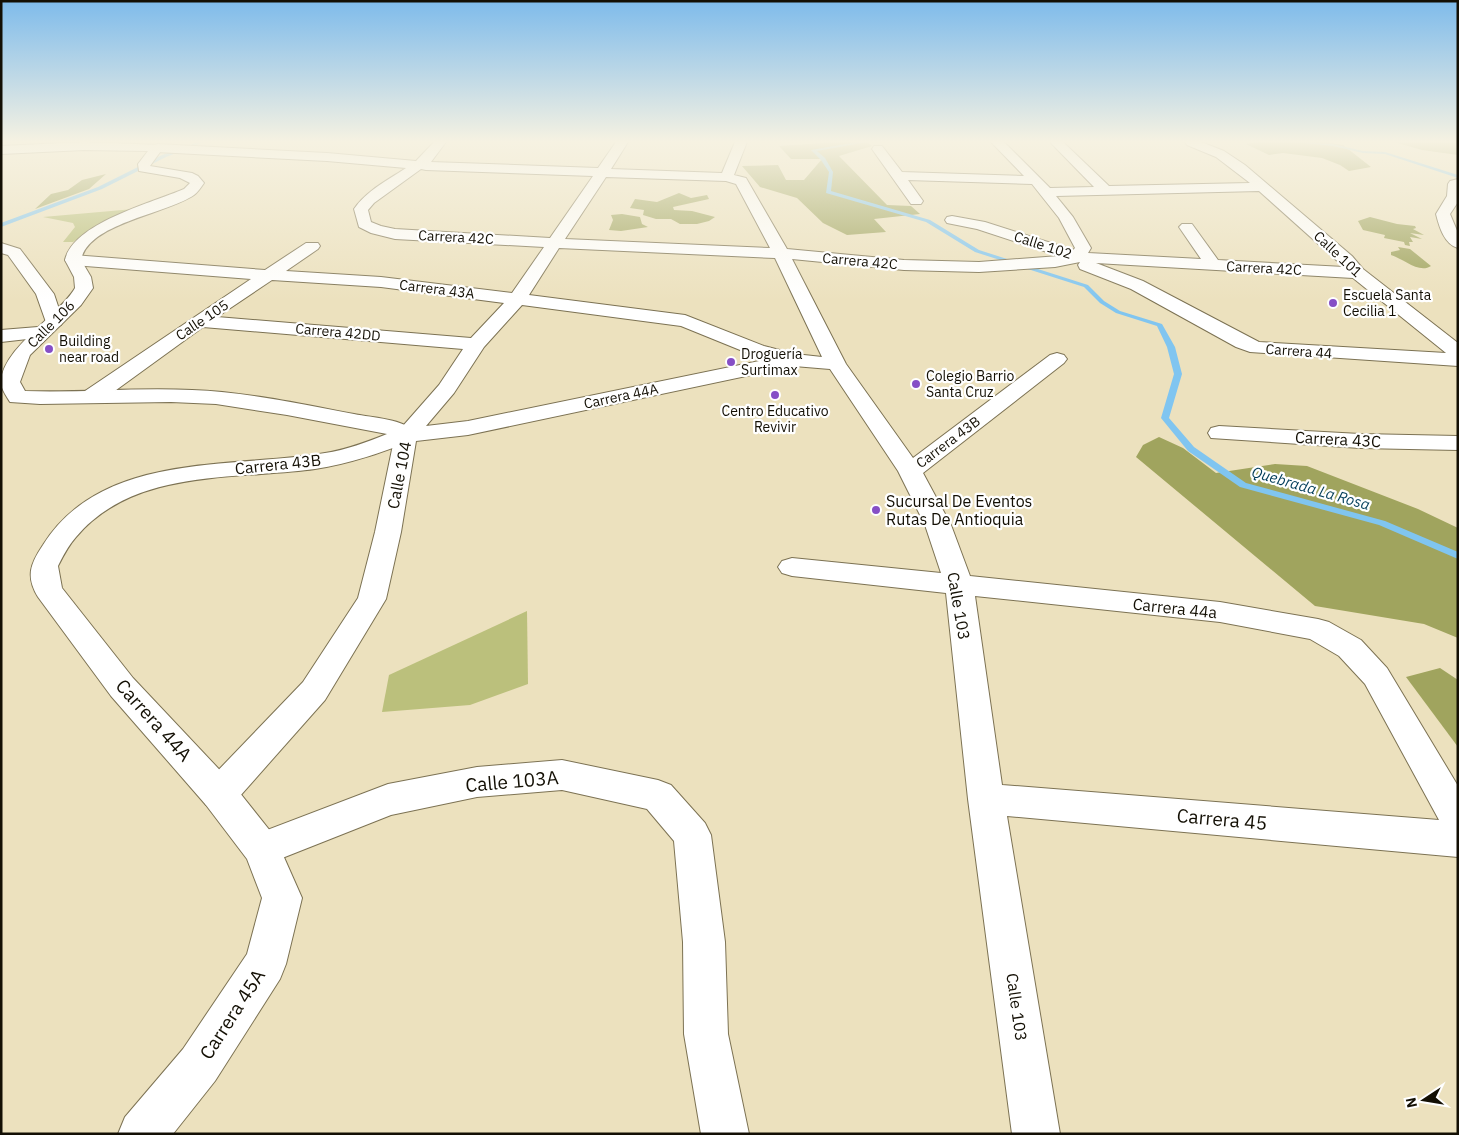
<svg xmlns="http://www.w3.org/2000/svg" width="1459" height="1135" viewBox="0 0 1459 1135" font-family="'IBM Plex Sans',sans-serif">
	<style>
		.green { fill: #bbc07c }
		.forest { fill: #a0a45e }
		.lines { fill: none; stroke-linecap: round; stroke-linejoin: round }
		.stream { fill: #80c5f0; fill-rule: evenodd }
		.street-casing { stroke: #7c7253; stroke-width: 2 }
		.secondary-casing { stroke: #7c7253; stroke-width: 2 }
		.street { fill: #fff; fill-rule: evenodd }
		.secondary { fill: #fff; fill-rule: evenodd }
		.poi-dot { fill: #864fc6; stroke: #fff; stroke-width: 2 }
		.labels { text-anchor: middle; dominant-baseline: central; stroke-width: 4.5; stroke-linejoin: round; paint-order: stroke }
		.far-street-label { font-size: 14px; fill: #130f04; stroke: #fff }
		.far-poi-label { font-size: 14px; fill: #130f04; stroke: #fff; text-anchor: start }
		.far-water-label { font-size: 15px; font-style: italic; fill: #003c59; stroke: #fff }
		.street-label { font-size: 16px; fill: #130f04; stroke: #fff }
		.poi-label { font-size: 16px; fill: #130f04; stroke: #fff; text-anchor: start }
		.near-street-label { font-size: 19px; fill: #130f04; stroke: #fff }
	</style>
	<rect width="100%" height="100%" fill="#ece1be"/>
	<g class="green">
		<path d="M 145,208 L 94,228 L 73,242 L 63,242 L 75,227 L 73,223 L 43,217 Z"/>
		<path d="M 527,611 L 528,684 L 470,705 L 382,712 L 389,675 Z"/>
	</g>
	<g class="forest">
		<path d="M 838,142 L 867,142 L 872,146 L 839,156 L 887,205 L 911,206 L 920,214 L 874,219 L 886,232 L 847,235 L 823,223 L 797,198 L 760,187 L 742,166 L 778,165 L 786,180 L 804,180 L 822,159 L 791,159 L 779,146 Z"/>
		<path d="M 1259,142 L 1324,142 L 1343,145 L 1371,167 L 1349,171 L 1340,165 L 1322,158 L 1283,153 L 1269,155 L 1246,144 Z"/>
		<path d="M 1394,142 L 1458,143 L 1458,155 L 1422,150 Z"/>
		<path d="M 106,174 L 89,189 L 35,209 L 51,194 L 68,190 L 82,180 Z"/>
		<path d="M 679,193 L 691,198 L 707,195 L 709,199 L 673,207 L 674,210 L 692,211 L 715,217 L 709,221 L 697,224 L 680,224 L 671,219 L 656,219 L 643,215 L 644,210 L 630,208 L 635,199 L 657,202 Z"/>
		<path d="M 622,214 L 640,217 L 642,224 L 648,227 L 621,231 L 609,230 L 613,220 L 611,215 Z"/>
		<path d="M 1370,217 L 1397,224 L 1415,226 L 1416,228 L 1413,229 L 1424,235 L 1410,233 L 1422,239 L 1410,237 L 1413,242 L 1409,242 L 1410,246 L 1405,245 L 1404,242 L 1384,238 L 1385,235 L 1363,230 L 1358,221 Z"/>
		<path d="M 1398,247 L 1410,249 L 1431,266 C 1419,274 1404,259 1391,255 L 1391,252 L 1400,250 Z"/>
		<path d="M 1159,437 L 1183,448 L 1216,473 L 1275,464 L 1307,466 L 1418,509 L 1458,528 L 1458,638 L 1424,624 L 1315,606 L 1136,457 L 1143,445 Z"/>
		<path d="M 1440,668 L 1458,680 L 1458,747 L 1406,677 Z"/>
	</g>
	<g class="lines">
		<g class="stream">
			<path d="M 198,142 L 204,142 L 166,157 L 102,189 L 1,227 L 1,223 L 98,187 L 162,155 Z"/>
			<path d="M 857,142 L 867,142 L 817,151 L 825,158 L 833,172 L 831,191 L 930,220 L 979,250 L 1088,285 L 1104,301 L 1120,311 L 1162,324 L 1175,347 L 1182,374 L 1169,418 L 1194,447 L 1246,483 L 1385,521 L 1458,552 L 1458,559 L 1379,525 L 1240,487 L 1188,451 L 1161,418 L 1174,374 L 1167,347 L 1157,326 L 1116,313 L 1100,303 L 1084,287 L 975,252 L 926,222 L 826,193 L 829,172 L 821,160 L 811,150 Z"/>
			<path d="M 1295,142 L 1333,144 L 1363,151 L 1385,152 L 1458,175 L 1458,178 L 1385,154 L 1363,153 L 1333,146 Z"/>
		</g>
		<g class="street-casing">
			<g id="street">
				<path d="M 434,142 L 446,142 L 431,162 L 598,168 L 616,142 L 628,142 L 611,169 L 722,173 L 735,142 L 747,142 L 734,175 L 746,178 L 787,249 L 904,260 L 979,262 L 1059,256 L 977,229 L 947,223 L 945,220 L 947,217 L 952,216 L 985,222 L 1073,250 L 1075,248 L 1059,218 L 1032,184 L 908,180 L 923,201 L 921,204 L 911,204 L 872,149 L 874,146 L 882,146 L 902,172 L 1024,176 L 991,142 L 1004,142 L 1050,188 L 1094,187 L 1050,142 L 1063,142 L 1109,186 L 1250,183 L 1216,157 L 1187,145 L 1185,142 L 1201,142 L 1224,151 L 1245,165 L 1352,256 L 1363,269 L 1458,343 L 1458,366 L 1250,352 L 1236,347 L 1131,289 L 1080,269 L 1078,265 L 1080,262 L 1055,267 L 979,272 L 904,270 L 792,259 L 846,364 L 913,458 L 1050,355 L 1057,353 L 1064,355 L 1067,359 L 1064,363 L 923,473 L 951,525 L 970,576 L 1220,602 L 1318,619 L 1329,622 L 1361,640 L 1387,668 L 1458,786 L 1458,857 L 1007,816 L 1060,1134 L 1012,1134 L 968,799 L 946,593 L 792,576 L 782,573 L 778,567 L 782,561 L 792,558 L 941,573 L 925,525 L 898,471 L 830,369 L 794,366 L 468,435 L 416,441 L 401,532 L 386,599 L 325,700 L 232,805 L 219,810 L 206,805 L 201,794 L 206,783 L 303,682 L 358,598 L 375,532 L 395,435 L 439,385 L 463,349 L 203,327 L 101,401 L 93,402 L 85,401 L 82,396 L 85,391 L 251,279 L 73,265 L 67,263 L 65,260 L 67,257 L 73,255 L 265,270 L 306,243 L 318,243 L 320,246 L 318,249 L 286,271 L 381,277 L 512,293 L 544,247 L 395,239 L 371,233 L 359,227 L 354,209 C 366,191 388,180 406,168 L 327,161 L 157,152 L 151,148 L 157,144 L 327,153 L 416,161 ZM 421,169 L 426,170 L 593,176 L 550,238 L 395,229 L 381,226 L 371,222 L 368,210 L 374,203 ZM 606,177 L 726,181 L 736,184 L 770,248 L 565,239 ZM 1259,191 L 1344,267 L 1218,260 L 1192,224 L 1182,224 L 1179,227 L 1201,259 L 1088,253 L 1091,248 L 1073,217 L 1056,196 ZM 559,248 L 775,258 L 822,357 L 795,354 L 764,346 L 685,315 L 529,295 ZM 1096,263 L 1353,278 L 1446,353 L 1259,342 L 1143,281 ZM 272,280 L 381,287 L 504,303 L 471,338 L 217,317 ZM 522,305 L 681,326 L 750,354 L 769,359 L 468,421 L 426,426 L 454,393 L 484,347 ZM 975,596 L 1220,622 L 1310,639 L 1339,656 L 1365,684 L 1439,820 L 1002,785 Z"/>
				<path d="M 1458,179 L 1458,202 L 1450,214 L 1458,233 L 1458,248 C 1444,244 1439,226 1436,214 L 1447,196 L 1448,184 L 1450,181 Z"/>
				<path d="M 1,243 L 20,249 L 54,294 L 63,321 L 61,325 L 54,327 L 47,325 L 36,294 L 8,255 L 1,253 Z"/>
				<path d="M 38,327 L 45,329 L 48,333 L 45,337 L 1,342 L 1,330 Z"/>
				<path d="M 1219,426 L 1360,434 L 1458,436 L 1458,450 L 1360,448 L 1211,438 L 1208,433 L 1211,428 Z"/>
				<path d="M 562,760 L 658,780 L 671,785 L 705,823 L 711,835 L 725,942 L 728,1034 L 749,1134 L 701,1134 L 684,1034 L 683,942 L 674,841 L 647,809 L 562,790 L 477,797 L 391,815 L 262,866 L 249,861 L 243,849 L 249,837 L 388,784 L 477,767 Z"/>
			</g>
		</g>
		<g class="secondary-casing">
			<path id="secondary" d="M 84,142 L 161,145 L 163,148 L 150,166 L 192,173 L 198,176 L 204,183 C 201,187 198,192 194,195 C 167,214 88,223 81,260 L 91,277 L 93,288 L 81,305 L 30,355 L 20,382 L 25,391 C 81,393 137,387 192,390 C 247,392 301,404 354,414 C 372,418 406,418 417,435 L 414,440 C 382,452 350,464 315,469 C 236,480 134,468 76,537 C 68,546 63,556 58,566 L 62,588 L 133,678 L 232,783 L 275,837 L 302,898 L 286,964 L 280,979 L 215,1081 L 173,1134 L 118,1134 L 125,1117 L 183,1049 L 247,954 L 262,898 L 247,859 L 206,805 L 111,696 L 38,597 C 25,576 31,563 43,545 C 102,451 231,469 325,453 C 346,450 367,442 387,434 L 287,415 L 216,404 L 171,402 L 40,404 L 10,402 C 7,397 2,390 1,384 C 0,349 60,315 75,288 L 74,277 L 65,260 C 73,223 152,203 184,189 L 190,183 L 180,178 L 139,171 L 138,164 L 148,151 L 84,150 L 1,154 L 1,146 Z"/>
		</g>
		<use href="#street" class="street"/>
		<use href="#secondary" class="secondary"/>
	</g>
	<linearGradient id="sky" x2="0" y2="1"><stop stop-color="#7ebbeb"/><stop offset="0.47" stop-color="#f6f2e2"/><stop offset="1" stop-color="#f6f2e2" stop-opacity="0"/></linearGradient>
	<rect width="1459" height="301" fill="url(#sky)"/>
	<g class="poi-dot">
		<circle cx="1333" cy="303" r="5"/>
		<circle cx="49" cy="349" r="5"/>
		<circle cx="731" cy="362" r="5"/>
		<circle cx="916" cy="384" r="5"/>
		<circle cx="775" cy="395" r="5"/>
		<circle cx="876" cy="510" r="5"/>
	</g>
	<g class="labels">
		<g class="far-street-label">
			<text transform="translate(456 237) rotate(3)">Carrera 42C</text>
			<text transform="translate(1043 245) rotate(18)">Calle 102</text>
			<text transform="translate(1338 254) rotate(43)">Calle 101</text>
			<text transform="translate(860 261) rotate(5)">Carrera 42C</text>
			<text transform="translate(1264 268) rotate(3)">Carrera 42C</text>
			<text transform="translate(437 289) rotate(7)">Carrera 43A</text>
			<text transform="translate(202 320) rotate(-34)">Calle 105</text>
			<text transform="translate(51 324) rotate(-45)">Calle 106</text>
			<text transform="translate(338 332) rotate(5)">Carrera 42DD</text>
			<text transform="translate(1299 351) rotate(4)">Carrera 44</text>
			<text transform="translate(621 396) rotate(-12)">Carrera 44A</text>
			<text transform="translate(948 442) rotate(-37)">Carrera 43B</text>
		</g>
		<g class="far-poi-label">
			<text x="1343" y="295">Escuela Santa<tspan x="1343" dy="16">Cecilia 1</tspan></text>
			<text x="59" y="341">Building<tspan x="59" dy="16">near road</tspan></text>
			<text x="741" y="354">Droguería<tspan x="741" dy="16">Surtimax</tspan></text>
			<text x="926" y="376">Colegio Barrio<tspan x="926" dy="16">Santa Cruz</tspan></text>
			<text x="775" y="411" text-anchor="middle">Centro Educativo<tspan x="775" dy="16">Revivir</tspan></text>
		</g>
		<g class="far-water-label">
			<text transform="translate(1311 488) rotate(16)">Quebrada La Rosa</text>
		</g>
		<g class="street-label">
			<text transform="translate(1338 439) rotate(3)">Carrera 43C</text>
			<text transform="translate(278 464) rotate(-6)">Carrera 43B</text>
			<text transform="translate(399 475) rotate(-79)">Calle 104</text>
			<text transform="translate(959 606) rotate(80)">Calle 103</text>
			<text transform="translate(1175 608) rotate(6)">Carrera 44a</text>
			<text transform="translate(1017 1007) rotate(82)">Calle 103</text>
		</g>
		<g class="poi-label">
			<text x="886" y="501">Sucursal De Eventos<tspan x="886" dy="18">Rutas De Antioquia</tspan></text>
		</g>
		<g class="near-street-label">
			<text transform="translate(154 720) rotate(48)">Carrera 44A</text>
			<text transform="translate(512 781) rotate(-5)">Calle 103A</text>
			<text transform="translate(1222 819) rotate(5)">Carrera 45</text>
			<text transform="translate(232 1014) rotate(-57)">Carrera 45A</text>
		</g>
	</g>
	<rect width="1459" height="1135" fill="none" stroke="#130f04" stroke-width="5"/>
	<g transform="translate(1424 1100) rotate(258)" stroke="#ffffff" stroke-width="4" paint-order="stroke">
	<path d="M0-4L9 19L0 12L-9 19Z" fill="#130f04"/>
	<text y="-8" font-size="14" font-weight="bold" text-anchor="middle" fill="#130f04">N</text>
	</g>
</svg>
